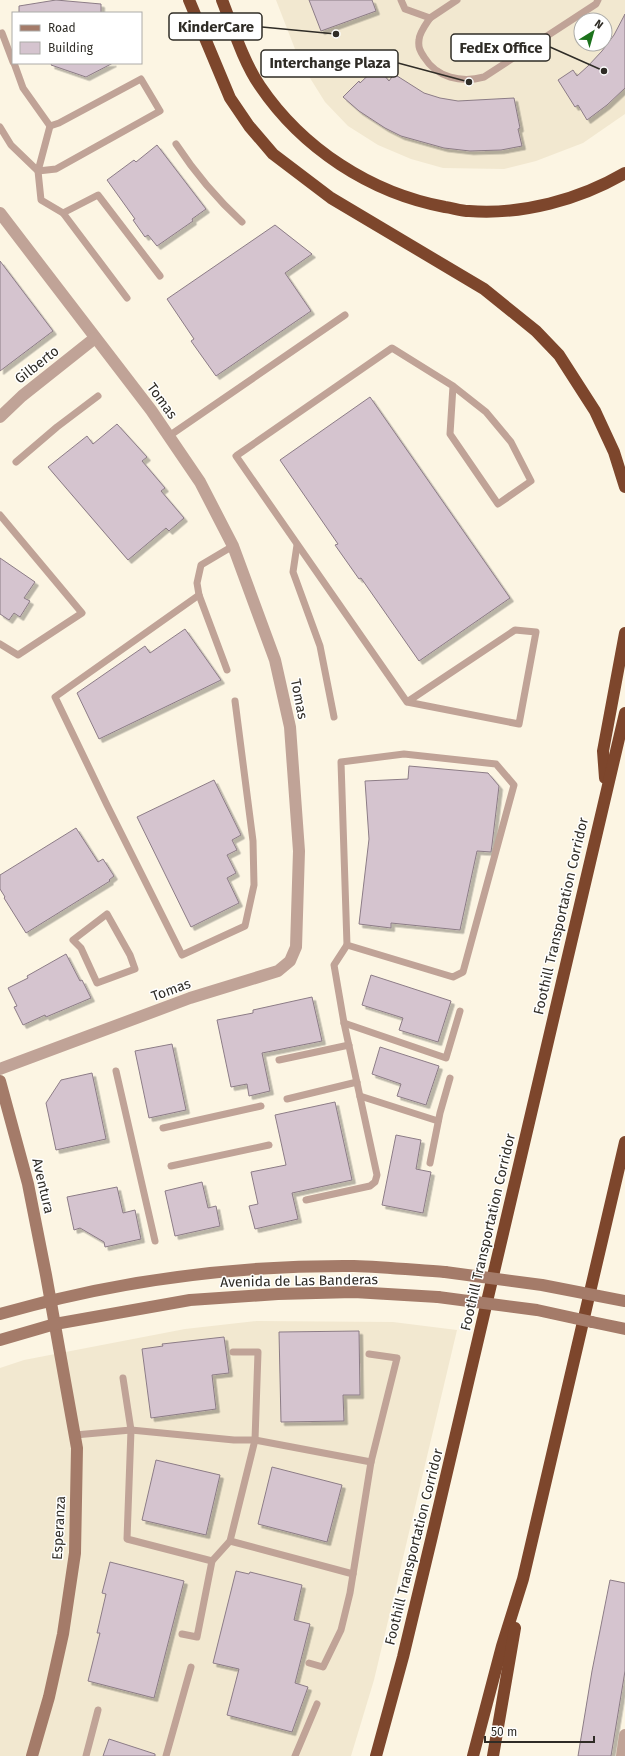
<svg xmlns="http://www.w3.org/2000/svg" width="625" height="1756" viewBox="0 0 625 1756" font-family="'Fira Sans',sans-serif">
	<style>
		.built { fill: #f2e8d0; fill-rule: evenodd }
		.building { fill: #d5c4cf; stroke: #8c7c86; filter: url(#shadow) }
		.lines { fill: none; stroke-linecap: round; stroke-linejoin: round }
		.lane { stroke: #c0a397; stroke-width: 7 }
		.street { stroke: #c0a397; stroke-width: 12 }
		.secondary { stroke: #a47b69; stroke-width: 12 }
		.highway { stroke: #7d462c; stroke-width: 12 }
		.secondary-bridge { stroke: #a47b69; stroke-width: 12 }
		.labels { text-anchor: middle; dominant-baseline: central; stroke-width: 3; stroke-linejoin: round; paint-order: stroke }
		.street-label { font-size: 14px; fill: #2f2c26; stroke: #fff }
		.leader { fill: none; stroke: #2f2c26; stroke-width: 1.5 }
		.callout-dot { fill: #2f2c26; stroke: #fff; stroke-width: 1.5 }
		.callout { fill: #fff; stroke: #2f2c26; stroke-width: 1.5 }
		.callout-label { font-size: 15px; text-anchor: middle; font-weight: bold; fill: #2f2c26 }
	</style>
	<defs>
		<filter id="shadow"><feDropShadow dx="3.5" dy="3.5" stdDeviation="0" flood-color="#0004"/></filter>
	</defs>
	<rect width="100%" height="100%" fill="#fcf5e3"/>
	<g class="built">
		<path d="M 276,0 L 625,0 L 625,114 L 583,143 L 536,161 L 504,169 L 443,168 L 411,159 L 378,145 L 348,126 L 325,102 L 300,62 ZM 581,20 L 605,20 L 605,44 L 581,44 Z"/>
		<path d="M 257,1321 L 393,1322 L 457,1330 L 374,1680 L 351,1756 L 0,1756 L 0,1368 L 24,1360 L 185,1329 Z"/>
	</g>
	<g class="building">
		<path d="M 56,0 L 101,4 L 101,13 L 19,13 L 19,6 Z"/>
		<path d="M 309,0 L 372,0 L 376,11 L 321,31 Z"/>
		<path d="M 625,14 L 625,88 L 607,105 L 587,120 L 578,105 L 575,107 L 558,80 L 573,70 L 577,76 L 588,66 L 602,51 L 614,35 Z"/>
		<path d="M 52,63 L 113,63 L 86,77 L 51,65 Z"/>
		<path d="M 377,67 L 389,81 L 394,74 L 424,93 L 440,98 L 458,101 L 514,98 L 520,128 L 518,129 L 522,146 L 501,150 L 470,151 L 444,148 L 401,136 L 385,128 L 359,111 L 343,97 L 359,81 L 360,83 Z"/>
		<path d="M 157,145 L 206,209 L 192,219 L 193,221 L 157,246 L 148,235 L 145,237 L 133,220 L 135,219 L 107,180 L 134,160 L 136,162 Z"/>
		<path d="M 275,225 L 312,254 L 285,273 L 311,311 L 216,376 L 191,341 L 194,339 L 167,299 Z"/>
		<path d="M 0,261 L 53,331 L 0,371 Z"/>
		<path d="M 370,397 L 510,598 L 419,661 L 361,578 L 359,579 L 335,545 L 338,544 L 280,460 Z"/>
		<path d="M 117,424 L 147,457 L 142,461 L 165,488 L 161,491 L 184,518 L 169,531 L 166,528 L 128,560 L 48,467 L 87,436 L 93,444 Z"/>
		<path d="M 0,558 L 35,582 L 24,598 L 30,601 L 20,617 L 14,613 L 9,620 L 0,614 Z"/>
		<path d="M 185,629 L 221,680 L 99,739 L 77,693 L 145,646 L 150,653 Z"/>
		<path d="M 409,766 L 488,773 L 499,786 L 492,845 L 491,852 L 477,851 L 460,930 L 391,923 L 391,928 L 359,924 L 369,839 L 365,781 L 408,779 Z"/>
		<path d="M 214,780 L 241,835 L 232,840 L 237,850 L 227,855 L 236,873 L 227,878 L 239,903 L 191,927 L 137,817 Z"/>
		<path d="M 76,828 L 98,862 L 103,859 L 114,876 L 109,880 L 110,881 L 26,933 L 4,898 L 5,897 L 0,889 L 0,875 Z"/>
		<path d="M 66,954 L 80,981 L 82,980 L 91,998 L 46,1017 L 45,1015 L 23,1025 L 14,1007 L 17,1006 L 8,988 L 28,978 L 27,976 Z"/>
		<path d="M 371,975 L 451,1001 L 438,1042 L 399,1030 L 403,1018 L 362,1005 Z"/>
		<path d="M 312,997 L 322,1041 L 262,1053 L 270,1091 L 249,1096 L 247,1084 L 231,1087 L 217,1020 L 253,1013 L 253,1010 Z"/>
		<path d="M 172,1044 L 186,1110 L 149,1118 L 135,1051 Z"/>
		<path d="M 380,1047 L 439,1066 L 426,1105 L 397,1096 L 401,1084 L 372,1074 Z"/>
		<path d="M 92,1073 L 106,1139 L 56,1150 L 46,1103 L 61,1080 Z"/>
		<path d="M 335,1102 L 352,1180 L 292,1193 L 298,1219 L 255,1229 L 249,1206 L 258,1204 L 251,1172 L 286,1165 L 275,1115 Z"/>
		<path d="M 396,1135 L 421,1140 L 416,1169 L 431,1172 L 423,1213 L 382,1205 Z"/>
		<path d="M 202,1182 L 208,1208 L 216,1206 L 220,1226 L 175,1236 L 165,1191 Z"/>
		<path d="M 117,1187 L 123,1213 L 135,1210 L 141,1239 L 105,1247 L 104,1242 L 80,1228 L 74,1230 L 67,1197 Z"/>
		<path d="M 359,1331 L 360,1395 L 343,1395 L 344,1421 L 281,1422 L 279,1332 Z"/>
		<path d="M 224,1337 L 229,1373 L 212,1375 L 216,1409 L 151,1418 L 142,1349 L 163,1346 L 162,1344 Z"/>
		<path d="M 156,1460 L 220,1475 L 206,1535 L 142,1520 Z"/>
		<path d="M 272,1467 L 342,1485 L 327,1542 L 258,1524 Z"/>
		<path d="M 110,1562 L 184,1581 L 154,1698 L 88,1681 L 100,1633 L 97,1633 L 106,1594 L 102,1593 Z"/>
		<path d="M 236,1571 L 249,1574 L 250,1572 L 302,1585 L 294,1620 L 310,1624 L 295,1683 L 308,1687 L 292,1732 L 227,1715 L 239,1669 L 213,1663 Z"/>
		<path d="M 610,1580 L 625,1583 L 625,1671 L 611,1756 L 578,1756 L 592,1671 Z"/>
		<path d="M 109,1739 L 155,1754 L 155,1756 L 103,1756 Z"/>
	</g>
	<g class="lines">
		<g class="lane">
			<path d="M 401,0 L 405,9 L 430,18 L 457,0"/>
			<path d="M 430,18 C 426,24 419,33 419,40 C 418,47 420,51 424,57 C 437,78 461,83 484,77 L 596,4 L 598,0"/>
			<path d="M 0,34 L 2,33 L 13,62"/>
			<path d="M 50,126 L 38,171 L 41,200 L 63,213 L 127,298"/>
			<path d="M 0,127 L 11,145 L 38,171 L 56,169 L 160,111 L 141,79 L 59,123 L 50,126 L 23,88 L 14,63"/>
			<path d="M 176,144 C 195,173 216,198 242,222"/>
			<path d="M 63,213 L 98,195 L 160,276"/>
			<path d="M 169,436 L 345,315"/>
			<path d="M 16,462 L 57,427 L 98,396"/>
			<path d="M 0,515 L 82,613 L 18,655 L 0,644"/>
			<path d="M 297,545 L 293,572 L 320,646 L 334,717"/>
			<path d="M 199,595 L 55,697 L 107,805 L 182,955 L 245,926 L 254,885 L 253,841 L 235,701"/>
			<path d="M 227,670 L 199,595 L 197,583 L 201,565 L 233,546"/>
			<path d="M 407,702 L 515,630 L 536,632 L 519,724 L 407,702 L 236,456 L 392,348 L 453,386 L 486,412 L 511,442 L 531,481 L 498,504 L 450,434 L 453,386"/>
			<path d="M 404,754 L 496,764 L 514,785 L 463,972 L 453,977 L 347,945 L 341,762 Z"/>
			<path d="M 107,914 L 130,955 L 135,969 L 97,983 L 81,948 L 73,940 Z"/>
			<path d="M 344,1023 L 446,1058 L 460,1011"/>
			<path d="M 279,1060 L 349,1045"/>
			<path d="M 116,1071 L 155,1241"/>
			<path d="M 360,1096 L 438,1121"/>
			<path d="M 287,1099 L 357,1082"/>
			<path d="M 163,1128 L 261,1106"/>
			<path d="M 430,1163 L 440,1113 L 450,1078"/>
			<path d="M 171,1166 L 269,1145"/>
			<path d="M 306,1200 L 370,1186 L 375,1182 L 377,1175 L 344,1023 L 334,965 L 347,945"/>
			<path d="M 123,1378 L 131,1430 L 127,1539 L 212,1561"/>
			<path d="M 75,1435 L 131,1430 L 234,1440 L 255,1440 L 371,1462"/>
			<path d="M 230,1541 L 353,1574"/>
			<path d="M 182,1634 L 197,1637 L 212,1561 L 230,1541 L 255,1440 L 258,1352 L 233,1352"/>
			<path d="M 309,1663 L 323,1667 L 341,1630 L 350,1593 L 371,1462 L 397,1358 L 369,1354"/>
			<path d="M 86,1756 L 98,1710"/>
			<path d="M 166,1756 L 191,1667"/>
			<path d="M 295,1756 L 317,1704"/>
		</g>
		<g class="street">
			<path d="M 0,213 L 151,410 L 200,482 L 233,546 L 275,660 L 290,727 L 299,851 L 296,947 L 290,961 L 278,971 L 190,998 L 0,1069"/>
			<path d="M 0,417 L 22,396 L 95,338"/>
			<path d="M 622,1756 L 625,1735"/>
		</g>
		<g class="secondary">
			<path d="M 0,1081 L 28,1184 L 46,1275 L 77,1448 L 75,1553 L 63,1634 L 49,1697 L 32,1756"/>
			<path d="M 0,1314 C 115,1281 234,1265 354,1266 C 384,1267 415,1270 445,1272"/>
			<path d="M 592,1322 L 625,1329"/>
			<path d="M 0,1340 L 55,1324 L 190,1300 L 278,1294 L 354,1292 L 438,1297"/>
		</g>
		<g class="highway">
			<path d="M 189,0 L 230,98 L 249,126 L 273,154 L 331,198 L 484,289 L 536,331 L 559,355 L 595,411 L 614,452 L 625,487"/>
			<path d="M 222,0 C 233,28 243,61 260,86 C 302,148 370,193 445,207 C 453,208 461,211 469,211 C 522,215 579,200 625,173"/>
			<path d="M 605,778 L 603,751 L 625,633"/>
			<path d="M 376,1756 L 403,1657 L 432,1536 L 625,713"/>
			<path d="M 473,1756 L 502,1646 L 523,1579 L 625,1142"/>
			<path d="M 493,1756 L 515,1628"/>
		</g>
		<g class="secondary-bridge">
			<path d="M 445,1272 L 542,1285 L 625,1301"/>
			<path d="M 438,1297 L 537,1310 L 592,1322"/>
		</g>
	</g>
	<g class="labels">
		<g class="street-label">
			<text transform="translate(37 365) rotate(-38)">Gilberto</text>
			<text transform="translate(162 401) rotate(54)">Tomas</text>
			<text transform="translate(299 699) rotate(79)">Tomas</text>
			<text transform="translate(561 916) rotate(-77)">Foothill Transportation Corridor</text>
			<text transform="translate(171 990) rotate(-20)">Tomas</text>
			<text transform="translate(43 1186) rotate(77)">Aventura</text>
			<text transform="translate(488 1232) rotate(-77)">Foothill Transportation Corridor</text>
			<text transform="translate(299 1281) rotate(-1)">Avenida de Las Banderas</text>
			<text transform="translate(59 1528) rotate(-87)">Esperanza</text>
			<text transform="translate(414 1547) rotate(-76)">Foothill Transportation Corridor</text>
		</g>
	</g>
	<path class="leader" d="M336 34L262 27M604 71L550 47M469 82L398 63"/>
	<g class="callout-dot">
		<circle cx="336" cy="34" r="4"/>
		<circle cx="604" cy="71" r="4"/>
		<circle cx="469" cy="82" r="4"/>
	</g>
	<g class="callout">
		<rect x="169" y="13" width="93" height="27" rx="4"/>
		<rect x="451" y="34" width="99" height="27" rx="4"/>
		<rect x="261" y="50" width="137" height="27" rx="4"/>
	</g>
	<g class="callout-label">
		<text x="216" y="32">KinderCare</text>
		<text x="501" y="53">FedEx Office</text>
		<text x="330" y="68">Interchange Plaza</text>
	</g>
	<rect x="12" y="12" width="130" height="52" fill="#ffffff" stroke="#acaba8"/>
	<rect x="20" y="25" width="20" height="6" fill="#a47b69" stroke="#acaba8"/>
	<text x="48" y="32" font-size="12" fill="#2f2c26">Road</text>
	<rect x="20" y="42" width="20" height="12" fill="#d5c4cf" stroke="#acaba8"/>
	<text x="48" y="52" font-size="12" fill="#2f2c26">Building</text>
	<g transform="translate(593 32) rotate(37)"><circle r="19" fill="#ffffff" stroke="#acaba8"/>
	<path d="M0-3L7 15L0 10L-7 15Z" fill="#1c721c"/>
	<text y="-6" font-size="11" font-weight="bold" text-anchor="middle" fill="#2f2c26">N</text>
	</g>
	<path d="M485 1736v6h109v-6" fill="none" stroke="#2f2c26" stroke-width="2"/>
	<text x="491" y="1736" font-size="12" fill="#2f2c26" stroke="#ffffff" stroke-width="3" paint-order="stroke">50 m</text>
</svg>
